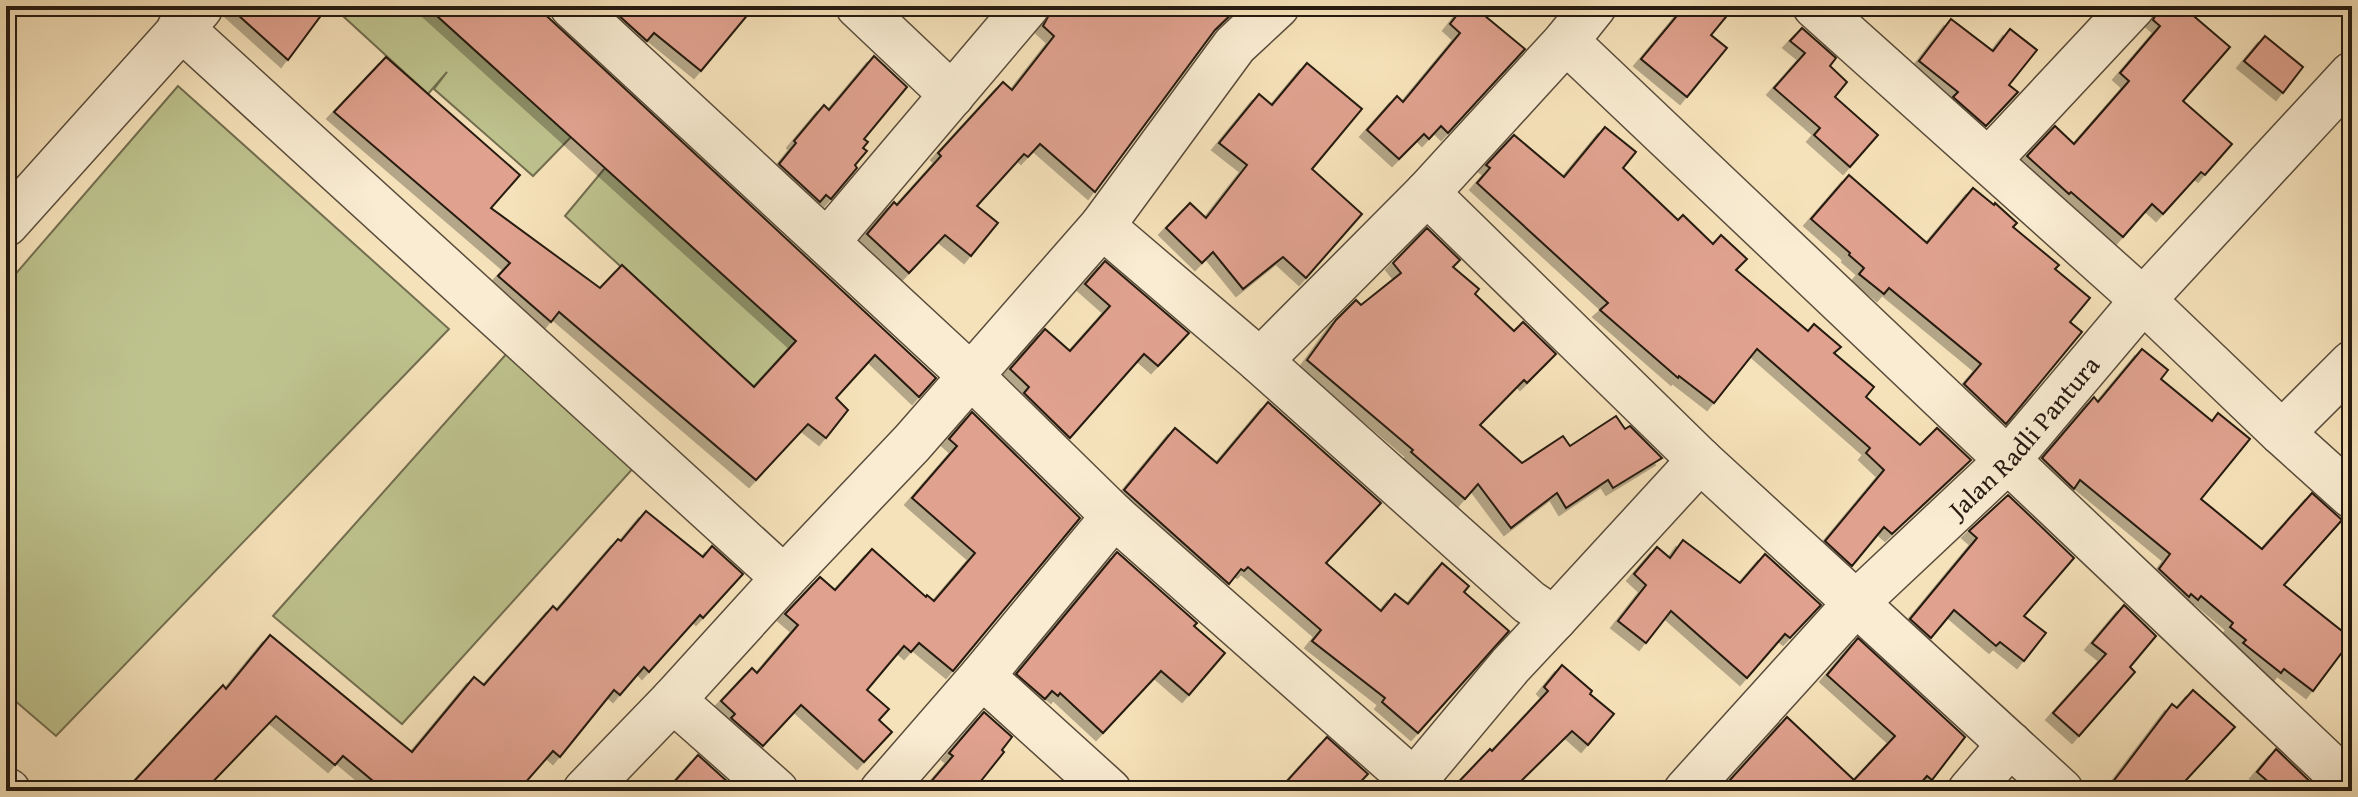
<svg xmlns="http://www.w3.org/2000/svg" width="2358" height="797" viewBox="0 0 2358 797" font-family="'Gentium Book Plus',serif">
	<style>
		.green { fill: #bec38e; stroke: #726e50; stroke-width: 2 }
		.building { fill: #e0a28f; stroke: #251a11; stroke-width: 2; filter: url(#shadow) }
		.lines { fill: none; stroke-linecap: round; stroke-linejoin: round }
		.street-casing { stroke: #594c3b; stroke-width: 47 }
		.street { stroke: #f9ecd2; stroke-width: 44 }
		.labels { text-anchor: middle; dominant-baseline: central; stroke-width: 7; stroke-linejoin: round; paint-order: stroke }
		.street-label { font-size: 26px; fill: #251a11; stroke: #f9ecd2 }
	</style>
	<defs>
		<filter id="shadow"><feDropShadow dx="-7" dy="7" stdDeviation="0" flood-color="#0004"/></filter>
	</defs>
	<rect width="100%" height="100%" fill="#f6e2ba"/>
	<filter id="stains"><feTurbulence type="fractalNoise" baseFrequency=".0025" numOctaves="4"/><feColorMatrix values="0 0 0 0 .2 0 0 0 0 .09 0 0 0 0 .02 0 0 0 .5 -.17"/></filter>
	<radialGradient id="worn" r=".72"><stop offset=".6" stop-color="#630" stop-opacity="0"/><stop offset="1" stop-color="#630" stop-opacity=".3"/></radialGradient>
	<g class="green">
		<path d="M 332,6 L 426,6 L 571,137 L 533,176 L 434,89 L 447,72 L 428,94 Z"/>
		<path d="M 178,86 L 449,329 L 56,736 L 6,693 L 6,285 Z"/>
		<path d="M 605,168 L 796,341 L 754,387 L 565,216 Z"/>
		<path d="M 509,351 L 636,465 L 402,724 L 273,616 Z"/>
	</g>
	<g class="building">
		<path d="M 228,6 L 328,6 L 288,60 Z"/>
		<path d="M 426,6 L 536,6 L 936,378 L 919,397 L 875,355 L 836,398 L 848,410 L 826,438 L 808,424 L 756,480 L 559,312 L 551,322 L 498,276 L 510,263 L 334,112 L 386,57 L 520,175 L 491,208 L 600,288 L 622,265 L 754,387 L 796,341 Z"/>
		<path d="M 621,6 L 755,6 L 701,71 L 654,33 L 647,41 L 616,13 Z"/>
		<path d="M 1051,6 L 1240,6 L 1215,30 L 1095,192 L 1040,144 L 1028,157 L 1024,154 L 977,206 L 998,223 L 971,256 L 945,235 L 909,273 L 867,234 L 894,202 L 897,205 L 941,156 L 938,153 L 1003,82 L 1012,90 L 1054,36 L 1043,26 L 1051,11 Z"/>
		<path d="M 1464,6 L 1473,6 L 1525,49 L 1448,133 L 1441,126 L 1429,139 L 1424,134 L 1399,159 L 1367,130 L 1397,96 L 1403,102 L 1460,33 L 1450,24 Z"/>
		<path d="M 1685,6 L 1735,6 L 1711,35 L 1727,48 L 1687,97 L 1641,59 Z"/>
		<path d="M 2157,6 L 2182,6 L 2230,47 L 2183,101 L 2232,144 L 2205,175 L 2201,172 L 2163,214 L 2152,204 L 2123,237 L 2071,192 L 2069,194 L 2027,156 L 2055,126 L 2074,144 L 2129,81 L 2120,73 L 2160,26 L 2153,20 L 2157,12 Z"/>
		<path d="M 1951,19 L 1993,51 L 2010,29 L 2037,50 L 2009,85 L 2018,92 L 1986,126 L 1953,97 L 1958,92 L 1919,61 Z"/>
		<path d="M 1802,28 L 1836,58 L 1830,66 L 1847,82 L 1835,97 L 1878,135 L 1850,167 L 1814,135 L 1820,128 L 1774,88 L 1805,53 L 1790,41 Z"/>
		<path d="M 2265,36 L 2303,67 L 2283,93 L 2244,61 Z"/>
		<path d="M 874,56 L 907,87 L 864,139 L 868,142 L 863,148 L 867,151 L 855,165 L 857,168 L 831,199 L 826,195 L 820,202 L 779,164 L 796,143 L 794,141 L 824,105 L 829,110 Z"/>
		<path d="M 1307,63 L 1362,109 L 1312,169 L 1362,214 L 1306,278 L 1283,257 L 1243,289 L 1213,252 L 1202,263 L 1166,228 L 1190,203 L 1206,218 L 1247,165 L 1219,143 L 1259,94 L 1272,105 Z"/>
		<path d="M 1605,127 L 1636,152 L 1623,168 L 1678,220 L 1683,215 L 1713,244 L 1721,235 L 1747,259 L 1736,270 L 1808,331 L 1814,324 L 1841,347 L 1834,353 L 1874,387 L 1866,397 L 1920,445 L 1937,428 L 1971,460 L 1892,534 L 1884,527 L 1852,566 L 1825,541 L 1884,470 L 1866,453 L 1870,448 L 1757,349 L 1714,403 L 1679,376 L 1678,378 L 1600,310 L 1608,303 L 1477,183 L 1490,168 L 1486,165 L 1514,135 L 1564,177 Z"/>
		<path d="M 1849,175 L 1927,243 L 1973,188 L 1994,205 L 1995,203 L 2017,223 L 2013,227 L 2059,265 L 2055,269 L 2090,298 L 2070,322 L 2082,332 L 2006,424 L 1964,384 L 1981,364 L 1889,288 L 1884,294 L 1859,274 L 1864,268 L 1849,255 L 1850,253 L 1811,219 Z"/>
		<path d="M 1427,228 L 1460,260 L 1453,267 L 1479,289 L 1475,294 L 1514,331 L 1523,322 L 1556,354 L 1527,383 L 1524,380 L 1480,425 L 1522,463 L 1563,436 L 1570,446 L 1616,416 L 1625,429 L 1630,426 L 1662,458 L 1613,488 L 1608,480 L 1566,508 L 1557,493 L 1511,528 L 1478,484 L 1465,499 L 1411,452 L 1413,450 L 1307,360 L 1336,320 L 1356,300 L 1361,305 L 1401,273 L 1393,263 Z"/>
		<path d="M 1105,261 L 1189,333 L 1158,366 L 1144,354 L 1070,438 L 1024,393 L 1029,387 L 1010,369 L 1045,329 L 1070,351 L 1110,306 L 1085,284 Z"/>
		<path d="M 2142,349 L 2168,370 L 2161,379 L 2212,421 L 2218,413 L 2250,439 L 2201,499 L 2262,549 L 2312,493 L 2342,520 L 2284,585 L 2352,639 L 2313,691 L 2284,669 L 2281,673 L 2243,643 L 2246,640 L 2230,627 L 2233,623 L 2201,596 L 2198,600 L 2191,594 L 2189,597 L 2159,569 L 2170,554 L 2080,480 L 2074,489 L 2042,458 L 2094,397 L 2098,402 Z"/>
		<path d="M 1268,402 L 1381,503 L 1326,563 L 1381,611 L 1395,594 L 1408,604 L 1442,563 L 1469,586 L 1464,592 L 1509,631 L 1418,733 L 1382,702 L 1385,698 L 1312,641 L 1321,630 L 1248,567 L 1244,571 L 1241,569 L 1229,584 L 1124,490 L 1175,428 L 1217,463 Z"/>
		<path d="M 972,412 L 1080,518 L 953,671 L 919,643 L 911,652 L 904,646 L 867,690 L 889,709 L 879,720 L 892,732 L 864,762 L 801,705 L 763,746 L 731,718 L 735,714 L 721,701 L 752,668 L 757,673 L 798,625 L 785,614 L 820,577 L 835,590 L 872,549 L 926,597 L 927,595 L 934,601 L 975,553 L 912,498 L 957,446 L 949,439 Z"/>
		<path d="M 2008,495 L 2074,558 L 2024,616 L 2046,633 L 2024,661 L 2000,642 L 1996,646 L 1954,610 L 1931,638 L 1910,619 L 1977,538 L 1969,531 Z"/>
		<path d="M 646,511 L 703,557 L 712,546 L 743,574 L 703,618 L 700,615 L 649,672 L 644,667 L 620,695 L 614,690 L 560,757 L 553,751 L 518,791 L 385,791 L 343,756 L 335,765 L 276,716 L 204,791 L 125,791 L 223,685 L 226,689 L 270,635 L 412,752 L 474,677 L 484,685 L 553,606 L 557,610 L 618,539 L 621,541 Z"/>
		<path d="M 1683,540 L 1740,583 L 1765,554 L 1821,605 L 1790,638 L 1785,634 L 1747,678 L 1671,611 L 1646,643 L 1618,621 L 1646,585 L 1634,574 L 1657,547 L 1670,558 Z"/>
		<path d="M 1117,552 L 1197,623 L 1194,626 L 1225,653 L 1189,695 L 1161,671 L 1103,733 L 1060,693 L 1058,696 L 1052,691 L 1045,699 L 1016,674 Z"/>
		<path d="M 2124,605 L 2156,636 L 2130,667 L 2135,672 L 2079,736 L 2053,713 L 2106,654 L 2092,643 Z"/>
		<path d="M 1858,638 L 1965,737 L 1932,780 L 1927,776 L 1914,791 L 1720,791 L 1787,717 L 1854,780 L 1895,736 L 1827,675 Z"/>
		<path d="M 1562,665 L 1592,691 L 1590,694 L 1614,714 L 1588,745 L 1572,731 L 1511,791 L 1450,791 L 1490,749 L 1492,751 L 1548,691 L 1544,687 Z"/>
		<path d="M 2193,690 L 2235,727 L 2176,791 L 2106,791 L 2172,704 L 2177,708 Z"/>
		<path d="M 984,712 L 1012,737 L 1002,750 L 1004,752 L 973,791 L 923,791 L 953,756 L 949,753 Z"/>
		<path d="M 1327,737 L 1368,774 L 1352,791 L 1278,791 Z"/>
		<path d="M 2276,749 L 2320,791 L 2279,791 L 2257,772 Z"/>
		<path d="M 698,755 L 729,783 L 721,791 L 666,791 Z"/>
	</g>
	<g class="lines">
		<g class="street-casing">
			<g id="street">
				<path d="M 572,6 L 971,376 L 1114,516 L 1425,791"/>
				<path d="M 858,6 L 952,95"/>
				<path d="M 1815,6 L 2143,300 L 2282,433 L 2352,496"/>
				<path d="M 180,27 L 784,578"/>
				<path d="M 1566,41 L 2352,787"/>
				<path d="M 1989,160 L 2133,6"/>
				<path d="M 1427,193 L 1700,460 L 2061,791"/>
				<path d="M 6,224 L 200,8"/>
				<path d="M 1102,226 L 1260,361 L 1529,602 L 1554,619 L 1510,666 L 1414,781"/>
				<path d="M 827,242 L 1027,6"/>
				<path d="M 1260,361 L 1427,193 L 1566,41 L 1594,6"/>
				<path d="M 2282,433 L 2352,363"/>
				<path d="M 1554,619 L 1700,460"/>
				<path d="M 982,676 L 1109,791"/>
				<path d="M 673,700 L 776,791"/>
				<path d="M 6,790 L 8,791"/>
				<path d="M 585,791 L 673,700 L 784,578 L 912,443 L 1102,226 L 1235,45 L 1277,6"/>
				<path d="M 882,791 L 982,676 L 1114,516"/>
				<path id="s1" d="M 1686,791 L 1857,602 L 2007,461 L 2143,300 L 2352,74"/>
				<path d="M 1970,791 L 2010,744"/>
			</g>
		</g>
		<use href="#street" class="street"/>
	</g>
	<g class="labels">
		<g class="street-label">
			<text stroke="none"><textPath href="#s1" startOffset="490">Jalan Radli Pantura</textPath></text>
		</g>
	</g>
	<rect width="2358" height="797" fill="none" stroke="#f6e2ba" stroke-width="32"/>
	<rect x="8" y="8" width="2342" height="781" fill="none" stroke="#251a11" stroke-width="4"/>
	<rect x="16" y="16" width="2326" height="765" fill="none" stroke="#251a11" stroke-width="2"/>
	<rect width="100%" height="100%" filter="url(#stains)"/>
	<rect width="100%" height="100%" fill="url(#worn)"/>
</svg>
